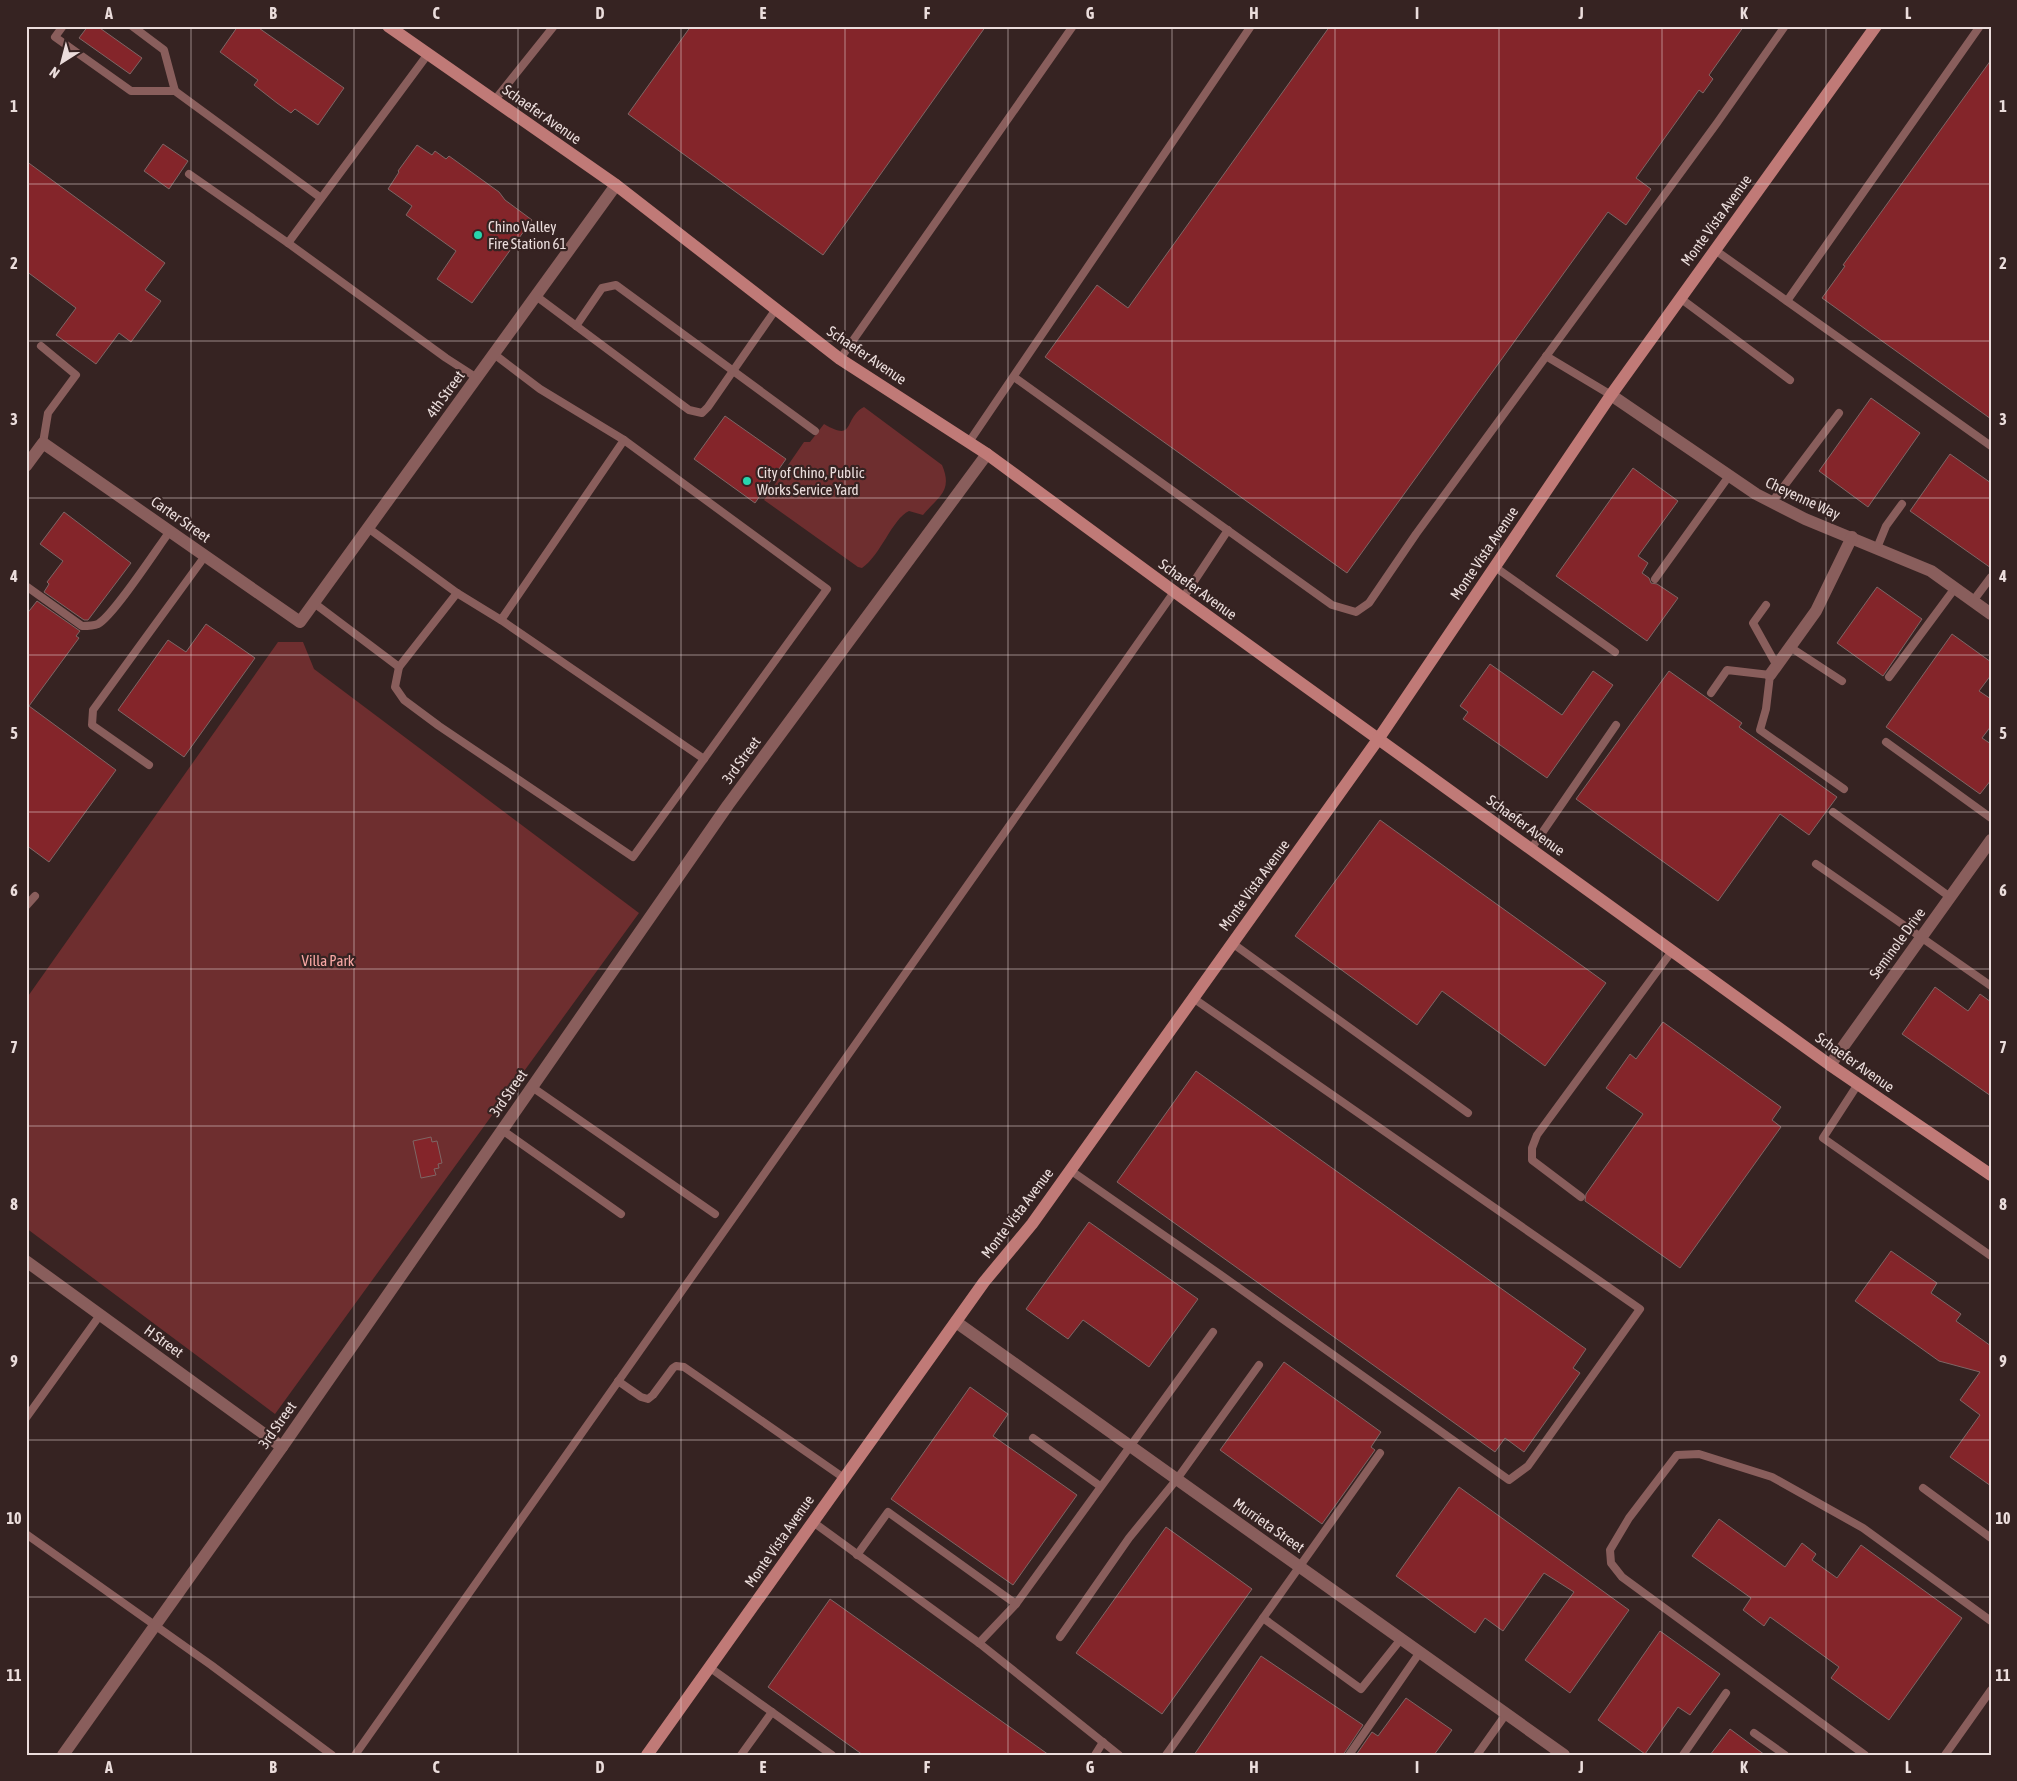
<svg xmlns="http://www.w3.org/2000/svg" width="2017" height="1781" viewBox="0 0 2017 1781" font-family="'Asap Condensed',sans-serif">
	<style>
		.green { fill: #6e2e2f }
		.building { fill: #84252a; stroke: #7e6665 }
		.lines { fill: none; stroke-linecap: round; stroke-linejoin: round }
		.lane { stroke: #895e5c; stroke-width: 8 }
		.street { stroke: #895e5c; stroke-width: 12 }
		.secondary { stroke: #c07a77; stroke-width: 12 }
		.grid { fill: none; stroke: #ebdddc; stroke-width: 1; stroke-opacity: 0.55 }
		.poi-dot { fill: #28d5ad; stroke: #362322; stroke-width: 2 }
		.labels { text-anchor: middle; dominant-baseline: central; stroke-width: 4.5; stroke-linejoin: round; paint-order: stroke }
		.street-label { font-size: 15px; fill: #ebdddc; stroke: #362322 }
		.poi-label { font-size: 15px; fill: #ebdddc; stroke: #362322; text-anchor: start }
		.park-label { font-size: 15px; fill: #f9a8a5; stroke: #362322 }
		.neatline { fill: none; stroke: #ebdddc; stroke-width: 2 }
		.grid-label { font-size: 16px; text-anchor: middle; font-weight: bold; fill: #ebdddc }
	</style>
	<rect width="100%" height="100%" fill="#362322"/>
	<g class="green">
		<path d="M 864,407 L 942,465 C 953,491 939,496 923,515 L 909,511 C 892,519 881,555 862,568 L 858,567 L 764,500 L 804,442 L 810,442 L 824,424 C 856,443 843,418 864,407 Z"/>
		<path d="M 278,642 L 303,642 L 314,669 L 639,913 L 275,1414 L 26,1228 L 26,999 Z"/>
	</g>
	<g class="building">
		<path d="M 88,26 L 97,26 L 142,58 L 130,74 L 79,38 Z"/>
		<path d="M 238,26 L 256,26 L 344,88 L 318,125 L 295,109 L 291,113 L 277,103 L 254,85 L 258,80 L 220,52 Z"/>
		<path d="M 691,26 L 986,26 L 823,255 L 628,114 Z"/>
		<path d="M 1330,26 L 1744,26 L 1709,75 L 1713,79 L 1703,93 L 1699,90 L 1636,178 L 1651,189 L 1626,225 L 1608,212 L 1347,573 L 1045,357 L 1097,285 L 1128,308 Z"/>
		<path d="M 1991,60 L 1991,419 L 1822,298 L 1845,266 L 1843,265 Z"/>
		<path d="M 163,144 L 188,161 L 169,189 L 144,171 Z"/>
		<path d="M 417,145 L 432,155 L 435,151 L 446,159 L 449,156 L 499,192 L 505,200 L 532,220 L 472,303 L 437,279 L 456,251 L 406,215 L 412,206 L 388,189 L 399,172 L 398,171 Z"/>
		<path d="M 26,161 L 165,263 L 145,290 L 161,301 L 131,342 L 119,333 L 96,364 L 56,335 L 76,308 L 26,271 Z"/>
		<path d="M 1871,398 L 1920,433 L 1868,507 L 1819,471 Z"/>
		<path d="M 725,416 L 786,459 L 755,503 L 694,459 Z"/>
		<path d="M 1950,454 L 1991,483 L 1991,568 L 1910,511 Z"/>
		<path d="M 1633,468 L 1678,501 L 1638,556 L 1648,563 L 1642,573 L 1649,578 L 1651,583 L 1657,584 L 1678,598 L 1647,641 L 1556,576 Z"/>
		<path d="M 64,512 L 131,563 L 88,620 L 84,620 L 44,592 L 49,584 L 47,582 L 63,561 L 40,544 Z"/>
		<path d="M 1877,587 L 1922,619 L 1883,676 L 1837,643 Z"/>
		<path d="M 37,601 L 80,631 L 76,636 L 79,638 L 29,706 L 116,770 L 49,862 L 26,845 L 26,615 Z"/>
		<path d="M 206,624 L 255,658 L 184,757 L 118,710 L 168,640 L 186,652 Z"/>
		<path d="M 1952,634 L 1991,662 L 1991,675 L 1979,691 L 1991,699 L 1991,726 L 1982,738 L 1991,744 L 1991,780 L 1980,794 L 1886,727 Z"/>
		<path d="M 1490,664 L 1562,715 L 1593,671 L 1613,685 L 1547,778 L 1463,719 L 1468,712 L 1460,706 Z"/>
		<path d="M 1669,671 L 1742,723 L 1739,727 L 1837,797 L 1809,835 L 1780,814 L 1718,901 L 1576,799 Z"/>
		<path d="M 1380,820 L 1606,983 L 1545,1066 L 1442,991 L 1417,1025 L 1295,936 Z"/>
		<path d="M 1935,987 L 1968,1011 L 1980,994 L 1991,1002 L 1991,1096 L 1902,1034 Z"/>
		<path d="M 1663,1022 L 1781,1107 L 1772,1120 L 1781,1127 L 1680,1268 L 1585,1201 L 1586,1194 L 1643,1114 L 1606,1088 L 1630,1054 L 1636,1059 Z"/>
		<path d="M 1196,1071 L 1586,1349 L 1573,1368 L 1580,1373 L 1524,1452 L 1505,1438 L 1495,1452 L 1117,1182 Z"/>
		<path d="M 431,1137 L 432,1142 L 437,1141 L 442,1163 L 438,1164 L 439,1168 L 434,1169 L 436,1175 L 421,1178 L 413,1141 Z"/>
		<path d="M 1089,1222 L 1198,1299 L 1149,1367 L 1083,1320 L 1068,1339 L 1026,1309 Z"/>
		<path d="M 1891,1251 L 1937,1283 L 1931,1293 L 1961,1314 L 1956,1321 L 1991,1346 L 1991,1486 L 1950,1457 L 1980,1415 L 1960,1400 L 1980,1372 L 1939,1361 L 1855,1301 Z"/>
		<path d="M 1284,1362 L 1381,1432 L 1371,1447 L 1375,1450 L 1322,1524 L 1220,1450 Z"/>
		<path d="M 970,1387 L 1008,1414 L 993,1436 L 1077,1495 L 1013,1585 L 891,1499 Z"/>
		<path d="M 1459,1487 L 1629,1610 L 1570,1693 L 1525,1660 L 1574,1592 L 1544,1573 L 1503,1631 L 1485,1618 L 1475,1633 L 1396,1576 Z"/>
		<path d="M 1719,1519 L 1785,1567 L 1802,1543 L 1816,1554 L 1812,1560 L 1837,1578 L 1861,1545 L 1962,1618 L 1889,1720 L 1831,1678 L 1839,1667 L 1770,1617 L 1764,1626 L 1743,1610 L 1751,1598 L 1692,1556 Z"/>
		<path d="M 1166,1527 L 1252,1589 L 1162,1714 L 1076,1653 Z"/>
		<path d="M 830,1599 L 1049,1755 L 863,1755 L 768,1687 Z"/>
		<path d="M 1660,1631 L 1720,1674 L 1690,1715 L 1678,1707 L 1645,1754 L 1598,1720 Z"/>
		<path d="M 1261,1656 L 1363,1725 L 1343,1755 L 1194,1755 Z"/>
		<path d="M 1406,1698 L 1452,1730 L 1434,1755 L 1356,1755 L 1372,1732 L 1378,1736 Z"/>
		<path d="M 1730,1729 L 1765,1755 L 1710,1755 Z"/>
	</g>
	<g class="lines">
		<g class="lane">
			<path d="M 63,26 L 55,37 L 131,91 L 175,91 L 321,198"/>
			<path d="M 132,26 L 164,50 L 175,91"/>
			<path d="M 494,101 L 554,26"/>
			<path d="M 189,174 L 288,243 L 446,358 L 477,378"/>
			<path d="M 288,243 L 428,54"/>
			<path d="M 1715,250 L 1991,446"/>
			<path d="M 536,296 L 689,410 L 702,413 L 708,407 L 776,309"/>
			<path d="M 1680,298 L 1790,380"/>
			<path d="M 1787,301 L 1980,26"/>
			<path d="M 576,326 L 602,288 L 616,285 L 815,431"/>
			<path d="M 41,346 L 76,375 L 48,413 L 43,443"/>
			<path d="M 1546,356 L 1611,395"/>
			<path d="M 840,359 L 1073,26"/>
			<path d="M 1014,377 L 1332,605 L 1356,612 L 1369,603 L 1416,534 L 1717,123 L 1785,26"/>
			<path d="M 969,442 L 1251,26"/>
			<path d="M 1772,502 L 1839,413"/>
			<path d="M 368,528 L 457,593 L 501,620 L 624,440 L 540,389 L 494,354"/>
			<path d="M 1877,548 L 1886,526 L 1902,504"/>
			<path d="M 1495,567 L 1615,652"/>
			<path d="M 1655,579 L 1729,476"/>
			<path d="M 26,586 L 82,626 C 88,626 93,626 98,624 C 114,615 156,550 170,531"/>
			<path d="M 1183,598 L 1228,530"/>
			<path d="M 1973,601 L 1991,577"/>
			<path d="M 314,603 L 399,667 L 457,593"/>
			<path d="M 1766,605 L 1753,623 L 1777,666"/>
			<path d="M 501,620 L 704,759"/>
			<path d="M 1790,647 L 1842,681"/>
			<path d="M 399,667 L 395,687 L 404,700 L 439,726 L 633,857 L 827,589 L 624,440"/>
			<path d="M 1889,677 L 1955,588"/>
			<path d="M 1711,693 L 1727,670 L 1770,675 L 1766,709 L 1760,730 L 1844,789"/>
			<path d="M 1886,742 L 1991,818"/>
			<path d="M 149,765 L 92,725 L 93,710 L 205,556"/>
			<path d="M 1833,812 L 1950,897"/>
			<path d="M 1531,849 L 1616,725"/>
			<path d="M 1816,864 L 1991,986"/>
			<path d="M 26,906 L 35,896"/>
			<path d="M 1232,943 L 1468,1113"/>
			<path d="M 1858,1084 L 1823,1138 L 1991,1256"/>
			<path d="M 532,1087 L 715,1214"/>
			<path d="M 502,1130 L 621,1214"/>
			<path d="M 1070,1170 L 1218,1273 L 1509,1480 L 1528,1466 L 1640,1309 L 1193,998"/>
			<path d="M 1581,1197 L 1532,1160 L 1532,1148 L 1537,1135 L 1672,951"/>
			<path d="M 618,1381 L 641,1397 L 648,1399 L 653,1395 L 673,1368 L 676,1366 L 684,1367 L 844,1478"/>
			<path d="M 26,1418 L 100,1315"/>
			<path d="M 1033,1438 L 1100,1486"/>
			<path d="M 1923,1488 L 1991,1538"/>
			<path d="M 813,1522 L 979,1643 L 1119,1755"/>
			<path d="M 26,1534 L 211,1665 L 332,1755"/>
			<path d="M 857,1555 L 888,1512 L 1016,1604"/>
			<path d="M 1263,1618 L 1361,1689 L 1401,1639"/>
			<path d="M 1060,1637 L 1129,1538 L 1177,1479 L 1259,1365"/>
			<path d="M 979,1643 L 1016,1604 L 1213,1332"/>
			<path d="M 709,1667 L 832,1755"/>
			<path d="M 1754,1733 L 1785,1755"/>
			<path d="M 355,1755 L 1174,592"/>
			<path d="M 741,1755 L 772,1712"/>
			<path d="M 1095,1755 L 1103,1742"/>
			<path d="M 1166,1755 L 1380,1453"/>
			<path d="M 1349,1755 L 1420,1652"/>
			<path d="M 1477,1755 L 1506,1714"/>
			<path d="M 1683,1755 L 1726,1693"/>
			<path d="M 1865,1755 L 1622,1577 L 1611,1563 L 1610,1550 L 1629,1518 L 1677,1455 L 1699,1454 L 1772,1477 L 1863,1528 L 1991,1621"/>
			<path d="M 1945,1755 L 1991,1690"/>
		</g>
		<g class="street">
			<path d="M 1611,395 L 1756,494 L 1805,519 L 1931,571 L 1991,614"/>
			<path d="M 26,466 L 43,443 L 300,622 L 616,185"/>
			<path d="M 1770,675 L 1816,611 L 1852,537"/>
			<path d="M 1830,1065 L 1991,840"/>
			<path d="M 26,1261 L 282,1447"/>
			<path d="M 956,1322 L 1564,1755"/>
			<path d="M 63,1755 L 282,1447 L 728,805 L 987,454"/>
		</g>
		<g class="secondary">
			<path d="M 388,26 L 616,185 L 840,359 L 987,454 L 1183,598 L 1830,1065 L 1991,1175"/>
			<path d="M 647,1755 L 984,1282 L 1032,1224 L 1379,738 L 1611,395 L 1876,26"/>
		</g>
	</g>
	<path class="grid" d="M 191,26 L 191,1755M 354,26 L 354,1755M 518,26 L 518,1755M 681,26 L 681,1755M 845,26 L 845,1755M 1008,26 L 1008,1755M 1172,26 L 1172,1755M 1335,26 L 1335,1755M 1499,26 L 1499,1755M 1662,26 L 1662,1755M 1826,26 L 1826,1755M 26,184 L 1991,184M 26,341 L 1991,341M 26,498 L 1991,498M 26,655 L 1991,655M 26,812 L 1991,812M 26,969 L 1991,969M 26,1126 L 1991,1126M 26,1283 L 1991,1283M 26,1440 L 1991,1440M 26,1597 L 1991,1597"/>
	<g class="poi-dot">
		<circle cx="478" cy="235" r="5"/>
		<circle cx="747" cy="481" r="5"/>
	</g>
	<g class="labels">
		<g class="street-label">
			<text transform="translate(542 114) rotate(35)">Schaefer Avenue</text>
			<text transform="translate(1716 220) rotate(-54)">Monte Vista Avenue</text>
			<text transform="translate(867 355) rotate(34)">Schaefer Avenue</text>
			<text transform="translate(445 394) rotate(-54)">4th Street</text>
			<text transform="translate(1803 498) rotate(25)">Cheyenne Way</text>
			<text transform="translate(181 519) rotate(35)">Carter Street</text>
			<text transform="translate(1484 553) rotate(-56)">Monte Vista Avenue</text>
			<text transform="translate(1198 589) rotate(36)">Schaefer Avenue</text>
			<text transform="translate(741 760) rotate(-54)">3rd Street</text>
			<text transform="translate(1526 825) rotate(36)">Schaefer Avenue</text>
			<text transform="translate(1254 885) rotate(-54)">Monte Vista Avenue</text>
			<text transform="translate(1897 943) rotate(-54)">Seminole Drive</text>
			<text transform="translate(1855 1062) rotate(35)">Schaefer Avenue</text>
			<text transform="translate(508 1093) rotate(-55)">3rd Street</text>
			<text transform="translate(1017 1213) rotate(-53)">Monte Vista Avenue</text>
			<text transform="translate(164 1341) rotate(36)">H Street</text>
			<text transform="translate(277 1425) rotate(-55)">3rd Street</text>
			<text transform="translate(1269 1525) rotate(35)">Murrieta Street</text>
			<text transform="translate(779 1541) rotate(-55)">Monte Vista Avenue</text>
		</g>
		<g class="poi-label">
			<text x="488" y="226">Chino Valley<tspan x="488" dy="17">Fire Station 61</tspan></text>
			<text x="757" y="472">City of Chino, Public<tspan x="757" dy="17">Works Service Yard</tspan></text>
		</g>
		<g class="park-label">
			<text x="328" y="960">Villa Park</text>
		</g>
	</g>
	<rect width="2017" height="1781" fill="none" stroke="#362322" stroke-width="55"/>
	<g transform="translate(62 62) rotate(216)" stroke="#362322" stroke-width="4" paint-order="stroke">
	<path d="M0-4L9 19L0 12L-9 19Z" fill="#ebdddc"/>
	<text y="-8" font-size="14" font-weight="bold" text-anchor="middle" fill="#ebdddc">N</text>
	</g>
	<rect x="28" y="28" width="1962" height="1726" class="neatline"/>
	<g class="grid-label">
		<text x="109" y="19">A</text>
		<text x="273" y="19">B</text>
		<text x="436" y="19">C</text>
		<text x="600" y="19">D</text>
		<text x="763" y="19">E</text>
		<text x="927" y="19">F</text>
		<text x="1090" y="19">G</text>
		<text x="1254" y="19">H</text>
		<text x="1417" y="19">I</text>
		<text x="1581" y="19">J</text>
		<text x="1744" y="19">K</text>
		<text x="1908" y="19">L</text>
		<text x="14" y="112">1</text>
		<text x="2003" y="112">1</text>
		<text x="14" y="269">2</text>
		<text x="2003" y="269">2</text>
		<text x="14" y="425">3</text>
		<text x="2003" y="425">3</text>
		<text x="14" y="582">4</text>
		<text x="2003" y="582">4</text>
		<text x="14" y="739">5</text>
		<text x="2003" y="739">5</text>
		<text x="14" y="896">6</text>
		<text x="2003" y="896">6</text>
		<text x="14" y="1053">7</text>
		<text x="2003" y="1053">7</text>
		<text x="14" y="1210">8</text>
		<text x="2003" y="1210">8</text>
		<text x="14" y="1367">9</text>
		<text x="2003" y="1367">9</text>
		<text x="14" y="1524">10</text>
		<text x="2003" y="1524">10</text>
		<text x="14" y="1681">11</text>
		<text x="2003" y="1681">11</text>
		<text x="109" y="1773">A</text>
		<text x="273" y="1773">B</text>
		<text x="436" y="1773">C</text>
		<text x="600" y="1773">D</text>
		<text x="763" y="1773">E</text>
		<text x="927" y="1773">F</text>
		<text x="1090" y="1773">G</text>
		<text x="1254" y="1773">H</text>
		<text x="1417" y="1773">I</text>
		<text x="1581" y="1773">J</text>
		<text x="1744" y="1773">K</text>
		<text x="1908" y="1773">L</text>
	</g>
</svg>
